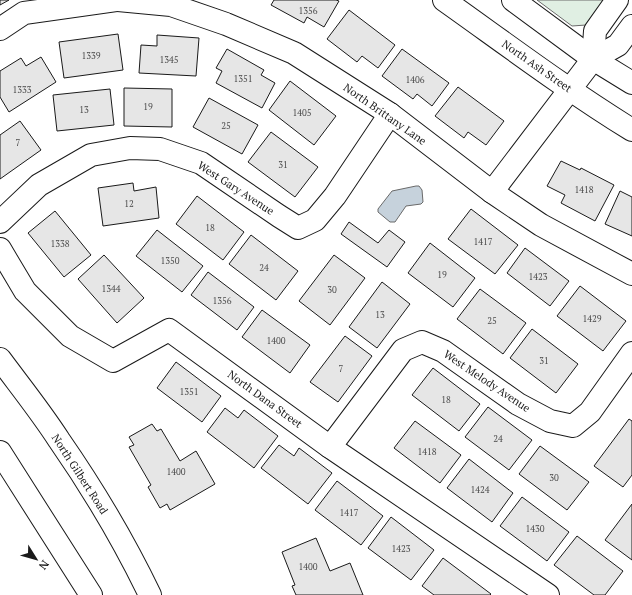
<svg xmlns="http://www.w3.org/2000/svg" width="632" height="595" viewBox="0 0 632 595" font-family="'PT Serif',serif">
	<style>
		.green { fill: #e0efe3; stroke: #6a6a6a }
		.water { fill: #c6d2dc; stroke: #6a6a6a }
		.building { fill: #e6e6e6; stroke: #1a1a1a }
		.lines { fill: none; stroke-linecap: round; stroke-linejoin: round }
		.minor-casing { stroke: #1a1a1a; stroke-width: 24 }
		.primary-casing { stroke: #1a1a1a; stroke-width: 24 }
		.minor { stroke: #fff; stroke-width: 22 }
		.primary { stroke: #fff; stroke-width: 22 }
		.labels { text-anchor: middle; dominant-baseline: central; stroke-width: 3; stroke-linejoin: round; paint-order: stroke }
		.number-label { font-size: 9px; fill: #4d4d4d }
		.street-label { font-size: 11px; fill: #1a1a1a; stroke: #fff }
	</style>
	<rect width="100%" height="100%" fill="#fff"/>
	<path class="green" d="M 537,0 L 608,0 L 586,25 L 572,26 Z"/>
	<path class="water" d="M 416,186 L 419,186 L 422,190 L 423,202 L 421,204 L 406,206 L 395,222 L 390,222 L 378,212 L 378,209 L 392,191 Z"/>
	<g class="building">
		<path d="M 0,0 L 9,0 L 0,5 Z"/>
		<path d="M 274,0 L 336,0 L 339,1 L 324,27 L 307,17 L 304,23 L 271,5 Z"/>
		<path d="M 349,10 L 395,45 L 378,68 L 362,56 L 357,62 L 327,39 Z"/>
		<path d="M 118,34 L 123,70 L 64,78 L 59,42 Z"/>
		<path d="M 157,35 L 199,38 L 196,76 L 139,73 L 141,45 L 157,46 Z"/>
		<path d="M 227,49 L 264,70 L 261,75 L 275,83 L 262,108 L 216,83 L 222,71 L 216,68 Z"/>
		<path d="M 402,49 L 449,83 L 432,106 L 417,94 L 413,99 L 382,76 Z"/>
		<path d="M 41,57 L 56,82 L 9,112 L 0,97 L 0,71 L 21,58 L 26,66 Z"/>
		<path d="M 290,81 L 336,116 L 314,145 L 269,110 Z"/>
		<path d="M 458,87 L 504,121 L 486,145 L 468,132 L 464,138 L 435,116 Z"/>
		<path d="M 124,88 L 172,89 L 172,127 L 124,126 Z"/>
		<path d="M 110,89 L 114,125 L 57,131 L 53,95 Z"/>
		<path d="M 209,98 L 258,125 L 242,154 L 193,127 Z"/>
		<path d="M 20,121 L 41,150 L 0,179 L 0,135 Z"/>
		<path d="M 271,132 L 318,167 L 295,197 L 248,162 Z"/>
		<path d="M 561,161 L 580,170 L 581,168 L 614,185 L 595,221 L 561,203 L 565,195 L 547,186 Z"/>
		<path d="M 133,183 L 134,191 L 156,187 L 159,218 L 103,226 L 98,188 Z"/>
		<path d="M 620,191 L 632,197 L 632,236 L 605,224 Z"/>
		<path d="M 197,196 L 244,232 L 223,260 L 176,224 Z"/>
		<path d="M 471,209 L 518,245 L 495,274 L 448,239 Z"/>
		<path d="M 55,211 L 91,255 L 64,277 L 28,233 Z"/>
		<path d="M 349,222 L 378,243 L 389,230 L 405,242 L 387,267 L 341,234 Z"/>
		<path d="M 157,230 L 203,266 L 182,292 L 136,256 Z"/>
		<path d="M 251,235 L 298,271 L 276,300 L 229,264 Z"/>
		<path d="M 430,243 L 475,278 L 453,307 L 408,273 Z"/>
		<path d="M 525,248 L 569,281 L 550,306 L 507,273 Z"/>
		<path d="M 104,255 L 144,298 L 117,323 L 78,279 Z"/>
		<path d="M 334,255 L 365,278 L 330,325 L 299,301 Z"/>
		<path d="M 208,272 L 254,307 L 237,330 L 191,295 Z"/>
		<path d="M 382,282 L 410,304 L 377,348 L 349,327 Z"/>
		<path d="M 580,286 L 626,321 L 603,351 L 557,316 Z"/>
		<path d="M 480,289 L 526,323 L 503,354 L 457,319 Z"/>
		<path d="M 262,310 L 310,345 L 290,373 L 242,337 Z"/>
		<path d="M 532,329 L 578,364 L 556,393 L 510,358 Z"/>
		<path d="M 345,336 L 372,356 L 338,402 L 310,382 Z"/>
		<path d="M 176,362 L 221,396 L 202,422 L 157,388 Z"/>
		<path d="M 433,368 L 480,404 L 459,431 L 412,395 Z"/>
		<path d="M 488,407 L 532,440 L 509,470 L 465,437 Z"/>
		<path d="M 225,408 L 238,418 L 244,410 L 278,436 L 254,468 L 207,432 Z"/>
		<path d="M 629,419 L 632,421 L 632,475 L 623,487 L 594,466 Z"/>
		<path d="M 415,421 L 461,455 L 440,483 L 394,448 Z"/>
		<path d="M 152,424 L 157,431 L 161,429 L 180,461 L 196,451 L 215,484 L 170,510 L 167,504 L 160,508 L 148,487 L 151,485 L 129,447 L 134,445 L 129,437 Z"/>
		<path d="M 279,445 L 294,456 L 299,448 L 332,473 L 308,504 L 261,468 Z"/>
		<path d="M 540,446 L 589,482 L 567,510 L 519,474 Z"/>
		<path d="M 469,459 L 513,493 L 492,522 L 447,488 Z"/>
		<path d="M 337,481 L 383,516 L 361,545 L 315,510 Z"/>
		<path d="M 522,497 L 569,532 L 547,561 L 500,526 Z"/>
		<path d="M 632,504 L 632,560 L 605,540 Z"/>
		<path d="M 391,517 L 434,550 L 411,580 L 368,548 Z"/>
		<path d="M 577,536 L 623,571 L 605,595 L 594,595 L 554,565 Z"/>
		<path d="M 316,538 L 330,571 L 350,563 L 363,595 L 296,595 L 292,586 L 295,585 L 282,552 Z"/>
		<path d="M 443,558 L 491,594 L 490,595 L 434,595 L 422,586 Z"/>
	</g>
	<g class="lines">
		<g class="minor-casing">
			<g id="minor">
				<path d="M 118,0 L 171,5 L 226,24 L 294,53 L 390,114 L 492,192 L 541,225 L 632,274"/>
				<path d="M 444,0 C 506,44 567,90 632,130"/>
				<path d="M 513,0 L 593,59 L 632,83"/>
				<path d="M 0,29 L 24,13 L 116,0"/>
				<path d="M 593,59 L 595,31 L 617,0"/>
				<path d="M 492,192 L 593,59 L 618,45 L 632,26"/>
				<path d="M 0,222 L 39,185 L 91,155 L 130,148 L 160,149 L 201,163 L 279,216 L 298,228 L 315,220 L 335,196 L 390,114"/>
				<path d="M 0,249 L 25,291 L 70,336 L 113,361 L 169,330 L 330,447 L 548,595"/>
				<path d="M 330,447 L 403,350 L 422,342 L 443,351 L 518,404 L 550,421 L 573,426 L 590,412 L 632,353"/>
			</g>
		</g>
		<g class="primary-casing">
			<g id="primary">
				<path d="M 0,359 C 20,386 41,412 59,440 C 93,489 124,541 150,595"/>
				<path d="M 0,452 L 91,595"/>
			</g>
		</g>
		<use href="#minor" class="minor"/>
		<use href="#primary" class="primary"/>
	</g>
	<g class="labels">
		<g class="number-label">
			<text x="308" y="11">1356</text>
			<text x="91" y="56">1339</text>
			<text x="169" y="60">1345</text>
			<text x="243" y="79">1351</text>
			<text x="415" y="80">1406</text>
			<text x="22" y="90">1333</text>
			<text x="148" y="107">19</text>
			<text x="84" y="110">13</text>
			<text x="302" y="113">1405</text>
			<text x="226" y="126">25</text>
			<text x="18" y="143">7</text>
			<text x="283" y="165">31</text>
			<text x="584" y="190">1418</text>
			<text x="129" y="204">12</text>
			<text x="210" y="228">18</text>
			<text x="483" y="242">1417</text>
			<text x="60" y="244">1338</text>
			<text x="170" y="261">1350</text>
			<text x="264" y="268">24</text>
			<text x="442" y="275">19</text>
			<text x="538" y="277">1423</text>
			<text x="111" y="289">1344</text>
			<text x="332" y="290">30</text>
			<text x="222" y="301">1356</text>
			<text x="380" y="315">13</text>
			<text x="592" y="319">1429</text>
			<text x="492" y="321">25</text>
			<text x="276" y="341">1400</text>
			<text x="544" y="361">31</text>
			<text x="341" y="369">7</text>
			<text x="189" y="392">1351</text>
			<text x="446" y="400">18</text>
			<text x="498" y="439">24</text>
			<text x="427" y="452">1418</text>
			<text x="176" y="472">1400</text>
			<text x="554" y="478">30</text>
			<text x="480" y="490">1424</text>
			<text x="349" y="513">1417</text>
			<text x="535" y="529">1430</text>
			<text x="401" y="549">1423</text>
			<text x="308" y="567">1400</text>
		</g>
		<g class="street-label">
			<text transform="translate(537 66) rotate(35)">North Ash Street</text>
			<text transform="translate(385 114) rotate(35)">North Brittany Lane</text>
			<text transform="translate(236 188) rotate(33)">West Gary Avenue</text>
			<text transform="translate(487 381) rotate(34)">West Melody Avenue</text>
			<text transform="translate(265 399) rotate(36)">North Dana Street</text>
			<text transform="translate(80 474) rotate(57)">North Gilbert Road</text>
		</g>
	</g>
	<g transform="translate(36 559) rotate(127)" stroke="#ffffff" stroke-width="3" paint-order="stroke">
	<path d="M0-3L7 15L0 10L-7 15Z" fill="#1a1a1a"/>
	<text y="-6" font-size="11" font-weight="bold" text-anchor="middle" fill="#1a1a1a">N</text>
	</g>
</svg>
